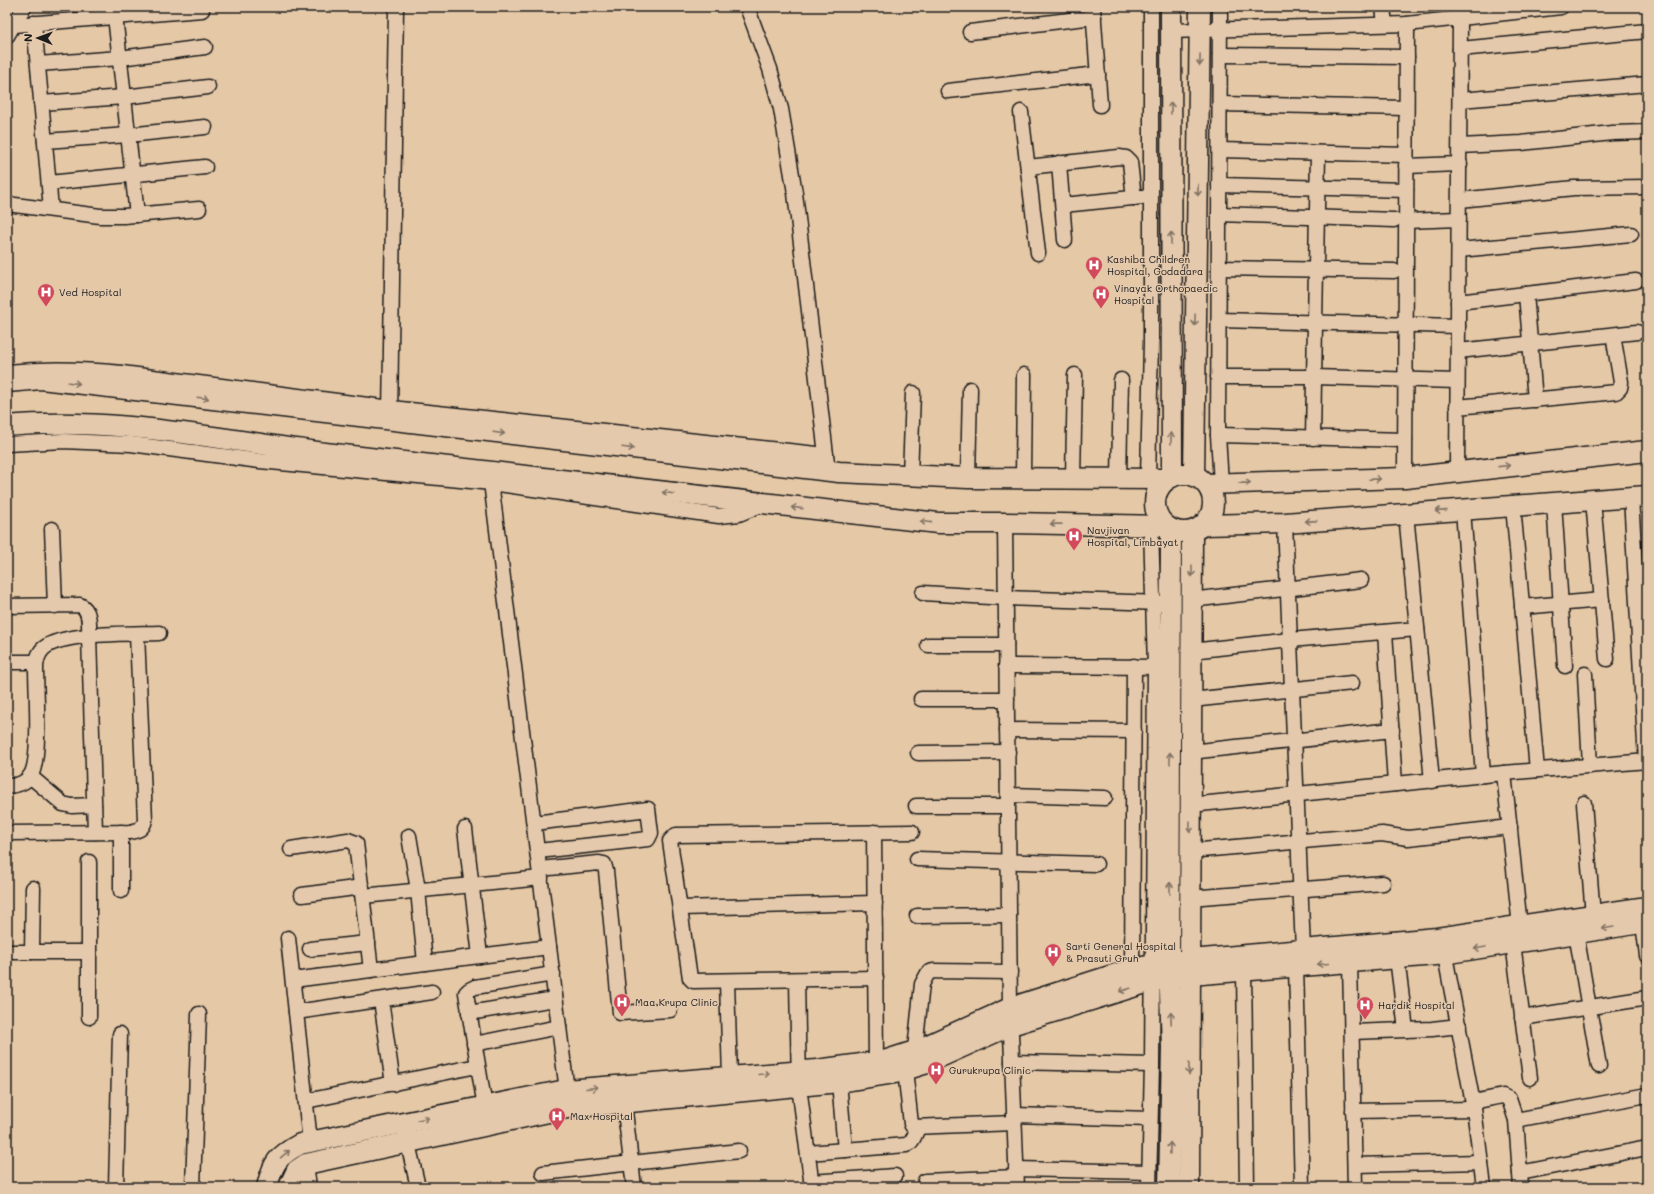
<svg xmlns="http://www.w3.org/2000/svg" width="1654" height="1194" viewBox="0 0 1654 1194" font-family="Mali,sans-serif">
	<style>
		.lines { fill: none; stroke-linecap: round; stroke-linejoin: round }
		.street-casing { stroke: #1c1c1c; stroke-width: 17 }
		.secondary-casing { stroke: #1c1c1c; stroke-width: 23 }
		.street { stroke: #e5c9ac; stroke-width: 14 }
		.secondary { stroke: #e5c9ac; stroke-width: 20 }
		.oneway { stroke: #807264 }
		.labels { text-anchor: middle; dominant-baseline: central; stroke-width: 3; stroke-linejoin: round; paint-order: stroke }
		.poi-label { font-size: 10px; fill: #1c1c1c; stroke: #e5c9ac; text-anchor: start }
	</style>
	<rect width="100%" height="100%" fill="#e5c8a6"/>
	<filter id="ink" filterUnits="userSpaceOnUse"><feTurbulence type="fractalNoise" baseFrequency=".025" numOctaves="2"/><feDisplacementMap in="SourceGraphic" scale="8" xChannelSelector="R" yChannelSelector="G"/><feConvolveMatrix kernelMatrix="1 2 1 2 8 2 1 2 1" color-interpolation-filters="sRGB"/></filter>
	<g filter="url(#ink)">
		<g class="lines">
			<g class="street-casing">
				<g id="street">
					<path d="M 114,7 L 137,215"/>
					<path d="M 747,7 L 770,69 L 781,109 L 795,193 L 827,463"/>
					<path d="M 1220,7 L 1218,435 L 1221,484"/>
					<path d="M 1383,7 L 1385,24"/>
					<path d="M 1093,8 L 1100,105"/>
					<path d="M 34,23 L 51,209"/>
					<path d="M 13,25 L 202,10"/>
					<path d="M 1171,31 L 1407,24 L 1561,7"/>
					<path d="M 970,32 L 1094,17"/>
					<path d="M 7,36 L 24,7"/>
					<path d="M 1460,49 L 1647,31"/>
					<path d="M 1220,55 L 1407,57"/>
					<path d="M 38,64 L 120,58 L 205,47"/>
					<path d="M 948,91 L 1098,74"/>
					<path d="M 1460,100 L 1647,84"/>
					<path d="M 41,103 L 124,97 L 208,87"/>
					<path d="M 1220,104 L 1406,108"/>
					<path d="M 1021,112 L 1038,253"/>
					<path d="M 45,141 L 128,135 L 205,127"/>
					<path d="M 1460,146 L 1521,143 L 1612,133 L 1647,132"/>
					<path d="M 1220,150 L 1406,155"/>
					<path d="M 1059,163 L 1065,240"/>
					<path d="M 1406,166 L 1460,164"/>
					<path d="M 1028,167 L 1119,157 L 1126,158 L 1130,162 L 1134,198"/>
					<path d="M 49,183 L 205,167"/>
					<path d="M 1219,185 L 1406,190"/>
					<path d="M 1460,200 L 1574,188 L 1647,187"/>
					<path d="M 7,204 L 100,216 L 124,216 L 199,209"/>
					<path d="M 1063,205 L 1142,197"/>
					<path d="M 1219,214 L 1394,220"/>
					<path d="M 1406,221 L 1459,219"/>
					<path d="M 1459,250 L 1631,234"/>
					<path d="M 1219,268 L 1394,271"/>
					<path d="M 1526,294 L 1535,400"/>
					<path d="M 1458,302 L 1636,281"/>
					<path d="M 1219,320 L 1458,326"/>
					<path d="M 1458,351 L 1637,332"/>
					<path d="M 7,372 C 46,368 83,369 122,373 L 391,408 L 826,455"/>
					<path d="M 1218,377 L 1314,377 L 1457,381"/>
					<path d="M 1457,407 L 1616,392 L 1620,388 L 1621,382 L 1613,335"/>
					<path d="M 390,417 L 396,7"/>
					<path d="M 1218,435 L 1405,440"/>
					<path d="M 1313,438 L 1318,153"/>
					<path d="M 7,444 L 63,441 L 131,444 L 260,461 L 492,483 L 719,516 L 739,514 L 761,505"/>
					<path d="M 1457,471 L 1460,19"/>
					<path d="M 490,474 L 568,1099"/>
					<path d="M 910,476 L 913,393"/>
					<path d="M 968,478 L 970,389"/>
					<path d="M 1023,478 L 1024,375"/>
					<path d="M 1073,478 L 1075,375"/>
					<path d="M 1119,478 L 1121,380"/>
					<path d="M 1405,478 L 1407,24"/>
					<path d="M 1148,479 L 1151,342 L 1151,7"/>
					<path d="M 1631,497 L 1646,761"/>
					<path d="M 1593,500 L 1607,659"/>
					<path d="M 1554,503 L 1565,666"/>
					<path d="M 1513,506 L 1537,770"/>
					<path d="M 1463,510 L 1483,775"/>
					<path d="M 1406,514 L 1432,781"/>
					<path d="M 1005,523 L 1010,1008 L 1017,1187"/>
					<path d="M 1285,523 L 1303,950"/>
					<path d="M 52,529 L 55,606"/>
					<path d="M 923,593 L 1006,598 L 1162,603"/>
					<path d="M 1191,600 L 1361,580"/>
					<path d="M 7,606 L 80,605 C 91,610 89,626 89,636 L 95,832"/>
					<path d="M 1522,607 L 1602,600"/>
					<path d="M 1385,632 L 1395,784"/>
					<path d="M 928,645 L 1006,645"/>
					<path d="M 1191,651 L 1290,640 L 1417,629"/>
					<path d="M 7,662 L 36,662"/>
					<path d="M 1006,666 L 1164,667"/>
					<path d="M 1585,674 L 1590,766"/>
					<path d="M 921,699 L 1007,699"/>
					<path d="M 1191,700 L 1352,683"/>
					<path d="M 1007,730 L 1134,731"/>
					<path d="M 1190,752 L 1392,730"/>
					<path d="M 918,753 L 1008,752"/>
					<path d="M 1504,773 L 1520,927"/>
					<path d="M 30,776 L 63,804 L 72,806 L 94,805"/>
					<path d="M 7,786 C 16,786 26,783 31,775 C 41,757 36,691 36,667 C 36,661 39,652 44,648 C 62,632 134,634 159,633"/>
					<path d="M 1008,795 L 1105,798"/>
					<path d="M 1584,803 L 1593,916"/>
					<path d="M 1190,805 L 1504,773 L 1647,761"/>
					<path d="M 916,806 L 1008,806"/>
					<path d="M 534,823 L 648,809 L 651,833 L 648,839 L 538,851"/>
					<path d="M 465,829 L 480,956"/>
					<path d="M 874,832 L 876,1062"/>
					<path d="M 7,833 L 130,832 C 139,830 143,829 145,820 L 137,634"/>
					<path d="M 409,836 L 418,890 L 425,963"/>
					<path d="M 291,849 L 348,840 L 356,843 L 371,970"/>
					<path d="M 1190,851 L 1382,834 L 1408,838 L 1510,827"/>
					<path d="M 917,859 L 1096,864"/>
					<path d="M 540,869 L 599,863 L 604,864 L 606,871 L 620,1013 L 670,1010"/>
					<path d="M 121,891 L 121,832"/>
					<path d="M 302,895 L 362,887"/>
					<path d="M 363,896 L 541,878"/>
					<path d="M 1189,898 L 1383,883"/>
					<path d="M 680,908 L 875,903"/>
					<path d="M 917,916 L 1009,915"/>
					<path d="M 1643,923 L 1647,956"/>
					<path d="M 1576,933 L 1599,1066"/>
					<path d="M 1512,935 L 1530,1078"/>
					<path d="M 288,938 L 310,1142"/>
					<path d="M 1443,945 L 1474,1109 L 1484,1187"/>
					<path d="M 310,949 L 368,943"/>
					<path d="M 7,952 L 89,952"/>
					<path d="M 32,952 L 33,888"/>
					<path d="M 1397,958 L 1406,1030"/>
					<path d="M 1350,962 L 1355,1187"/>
					<path d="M 1296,967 L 1302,1187"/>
					<path d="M 1132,969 L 1134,666"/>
					<path d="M 1244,971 L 1247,1187"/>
					<path d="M 876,978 L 693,981 L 690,978 L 670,841 L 676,835 L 912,832"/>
					<path d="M 293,980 L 549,947"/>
					<path d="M 797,980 L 799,1086 L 812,1187"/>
					<path d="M 727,982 L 730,1077"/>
					<path d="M 381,1000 L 393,1084"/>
					<path d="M 296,1012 L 432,992"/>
					<path d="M 469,1013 L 555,999"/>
					<path d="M 89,1017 L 89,862"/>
					<path d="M 1522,1018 L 1647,998"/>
					<path d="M 1352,1032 L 1432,1029 L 1459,1026"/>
					<path d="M 474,1044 L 559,1027"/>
					<path d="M 914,1059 L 922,984 L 928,973 L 933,971 L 1010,972"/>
					<path d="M 1012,1062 L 1152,1065"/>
					<path d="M 905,1070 L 911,1124 L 913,1127 L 1014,1123"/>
					<path d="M 839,1082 L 845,1150"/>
					<path d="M 306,1101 L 477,1066"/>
					<path d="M 1473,1102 L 1503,1096 L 1509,1099 L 1516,1120 L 1521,1187"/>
					<path d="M 624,1103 L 634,1187"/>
					<path d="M 485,1107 L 466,993 L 469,990 L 475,987 L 553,974"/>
					<path d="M 1353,1111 L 1474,1109"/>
					<path d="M 1014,1115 L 1150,1119"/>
					<path d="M 1516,1120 L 1647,1095"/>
					<path d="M 406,1135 L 418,1187"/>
					<path d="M 808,1153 L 906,1145 C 913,1143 915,1134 918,1128"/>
					<path d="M 306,1164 L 309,1187"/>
					<path d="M 1355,1165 L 1481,1162"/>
					<path d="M 1016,1169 L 1149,1172"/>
					<path d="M 543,1173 L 739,1151"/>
					<path d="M 1520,1173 L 1647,1148"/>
					<path d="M 925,1181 L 1016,1177"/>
					<path d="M 811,1182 L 895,1176"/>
					<path d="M 116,1187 L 120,1034"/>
					<path d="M 193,1187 L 199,1014"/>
					<path d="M 1149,1187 L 1152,1065 L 1155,667 L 1151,526"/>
				</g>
			</g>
			<g class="secondary-casing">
				<g id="secondary">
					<path d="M 1171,7 L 1172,477"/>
					<path d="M 7,382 L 41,379 L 839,472 L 968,478 L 1167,479"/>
					<path d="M 7,426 C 117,416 226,441 334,454 C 536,477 737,501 938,523 L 1005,523 L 1165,526"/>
					<circle cx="1184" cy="503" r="29"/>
					<path d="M 1194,476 L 1200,7"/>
					<path d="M 1206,484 L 1405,478 L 1647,451"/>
					<path d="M 1203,525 L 1285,523 L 1647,496"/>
					<path d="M 267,1187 C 273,1162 278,1156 300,1144 L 566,1090 L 817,1070 L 884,1061 L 915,1051 L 1010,1008 L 1132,969 L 1169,962 L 1437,938 L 1647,907"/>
					<path d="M 289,1187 L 297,1170 L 306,1164 L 567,1108 L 839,1082 L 895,1073 L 924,1064 L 1011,1025 L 1152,981 L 1189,975 L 1436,955 L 1647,922"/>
					<path d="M 1169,1187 L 1172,1048 L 1169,962 L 1171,530"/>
					<path d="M 1189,1187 L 1192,532"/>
				</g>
			</g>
			<use href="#street" class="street"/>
			<use href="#secondary" class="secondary"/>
		</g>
		<defs><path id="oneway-shaft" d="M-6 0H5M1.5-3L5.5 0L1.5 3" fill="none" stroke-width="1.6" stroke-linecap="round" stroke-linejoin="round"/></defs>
		<g class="oneway">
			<use href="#oneway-shaft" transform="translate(1200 60) rotate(91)"/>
			<use href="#oneway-shaft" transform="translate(1171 108) rotate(-90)"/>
			<use href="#oneway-shaft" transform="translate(1198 190) rotate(91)"/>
			<use href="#oneway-shaft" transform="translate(1171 238) rotate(-90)"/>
			<use href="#oneway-shaft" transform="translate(1195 320) rotate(91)"/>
			<use href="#oneway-shaft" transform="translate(74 383) rotate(7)"/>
			<use href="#oneway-shaft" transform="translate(203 398) rotate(7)"/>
			<use href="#oneway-shaft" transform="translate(499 433) rotate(7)"/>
			<use href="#oneway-shaft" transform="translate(1171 438) rotate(-90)"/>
			<use href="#oneway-shaft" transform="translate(628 448) rotate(7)"/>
			<use href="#oneway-shaft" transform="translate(1504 466) rotate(-6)"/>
			<use href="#oneway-shaft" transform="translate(1375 479) rotate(-2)"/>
			<use href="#oneway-shaft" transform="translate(1245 483) rotate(-2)"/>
			<use href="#oneway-shaft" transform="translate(668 493) rotate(-173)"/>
			<use href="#oneway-shaft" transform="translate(797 508) rotate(-174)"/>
			<use href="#oneway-shaft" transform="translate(1441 511) rotate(176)"/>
			<use href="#oneway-shaft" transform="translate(1311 521) rotate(176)"/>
			<use href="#oneway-shaft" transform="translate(926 522) rotate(-174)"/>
			<use href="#oneway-shaft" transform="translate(1056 524) rotate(-179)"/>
			<use href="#oneway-shaft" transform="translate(1192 571) rotate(90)"/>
			<use href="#oneway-shaft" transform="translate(1170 758) rotate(-90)"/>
			<use href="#oneway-shaft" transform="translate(1190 827) rotate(90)"/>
			<use href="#oneway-shaft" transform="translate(1170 888) rotate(-90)"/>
			<use href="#oneway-shaft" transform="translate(1608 928) rotate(171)"/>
			<use href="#oneway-shaft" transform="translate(1480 948) rotate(171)"/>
			<use href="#oneway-shaft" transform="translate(1323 964) rotate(175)"/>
			<use href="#oneway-shaft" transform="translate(1125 990) rotate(163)"/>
			<use href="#oneway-shaft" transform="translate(1171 1018) rotate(-92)"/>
			<use href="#oneway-shaft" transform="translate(1189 1069) rotate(90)"/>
			<use href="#oneway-shaft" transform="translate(764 1074) rotate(-5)"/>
			<use href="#oneway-shaft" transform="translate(592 1088) rotate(-5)"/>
			<use href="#oneway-shaft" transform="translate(423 1119) rotate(-11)"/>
			<use href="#oneway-shaft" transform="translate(1170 1148) rotate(-89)"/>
			<use href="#oneway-shaft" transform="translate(285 1154) rotate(-40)"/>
		</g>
	</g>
	<defs>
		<g id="hospital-pin" transform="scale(0.9)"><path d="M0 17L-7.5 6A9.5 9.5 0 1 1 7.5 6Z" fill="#d1495b" stroke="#e5c9ac"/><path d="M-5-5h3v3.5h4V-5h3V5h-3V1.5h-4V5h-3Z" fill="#fff"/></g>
	</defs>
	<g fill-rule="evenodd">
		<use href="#hospital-pin" x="1094" y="265"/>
		<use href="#hospital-pin" x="46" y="292"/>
		<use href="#hospital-pin" x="1101" y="294"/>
		<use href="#hospital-pin" x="1074" y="536"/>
		<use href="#hospital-pin" x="1053" y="952"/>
		<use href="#hospital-pin" x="622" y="1002"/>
		<use href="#hospital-pin" x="1365" y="1005"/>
		<use href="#hospital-pin" x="936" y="1070"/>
		<use href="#hospital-pin" x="557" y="1116"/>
	</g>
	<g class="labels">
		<g class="poi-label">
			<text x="1107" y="259">Kashiba Children<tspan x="1107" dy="12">Hospital, Godadara</tspan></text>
			<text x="1114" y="288">Vinayak Orthopaedic<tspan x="1114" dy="12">Hospital</tspan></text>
			<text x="59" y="292">Ved Hospital</text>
			<text x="1087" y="530">Navjivan<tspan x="1087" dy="12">Hospital, Limbayat</tspan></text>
			<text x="1066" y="946">Sarti General Hospital<tspan x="1066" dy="12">&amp; Prasuti Gruh</tspan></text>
			<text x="635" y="1002">Maa Krupa Clinic</text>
			<text x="1378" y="1005">Hardik Hospital</text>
			<text x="949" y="1070">Gurukrupa Clinic</text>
			<text x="570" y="1116">Max Hospital</text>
		</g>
	</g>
	<rect width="1654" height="1194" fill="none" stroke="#e5c9ac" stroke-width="24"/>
	<rect x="12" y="12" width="1630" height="1170" fill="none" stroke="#1c1c1c" stroke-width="1.5" filter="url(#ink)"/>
	<g transform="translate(38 38) rotate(271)" stroke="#e5c9ac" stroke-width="3" paint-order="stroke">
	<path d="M0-3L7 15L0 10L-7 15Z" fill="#1c1c1c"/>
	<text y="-6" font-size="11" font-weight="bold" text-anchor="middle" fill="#1c1c1c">N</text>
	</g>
</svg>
